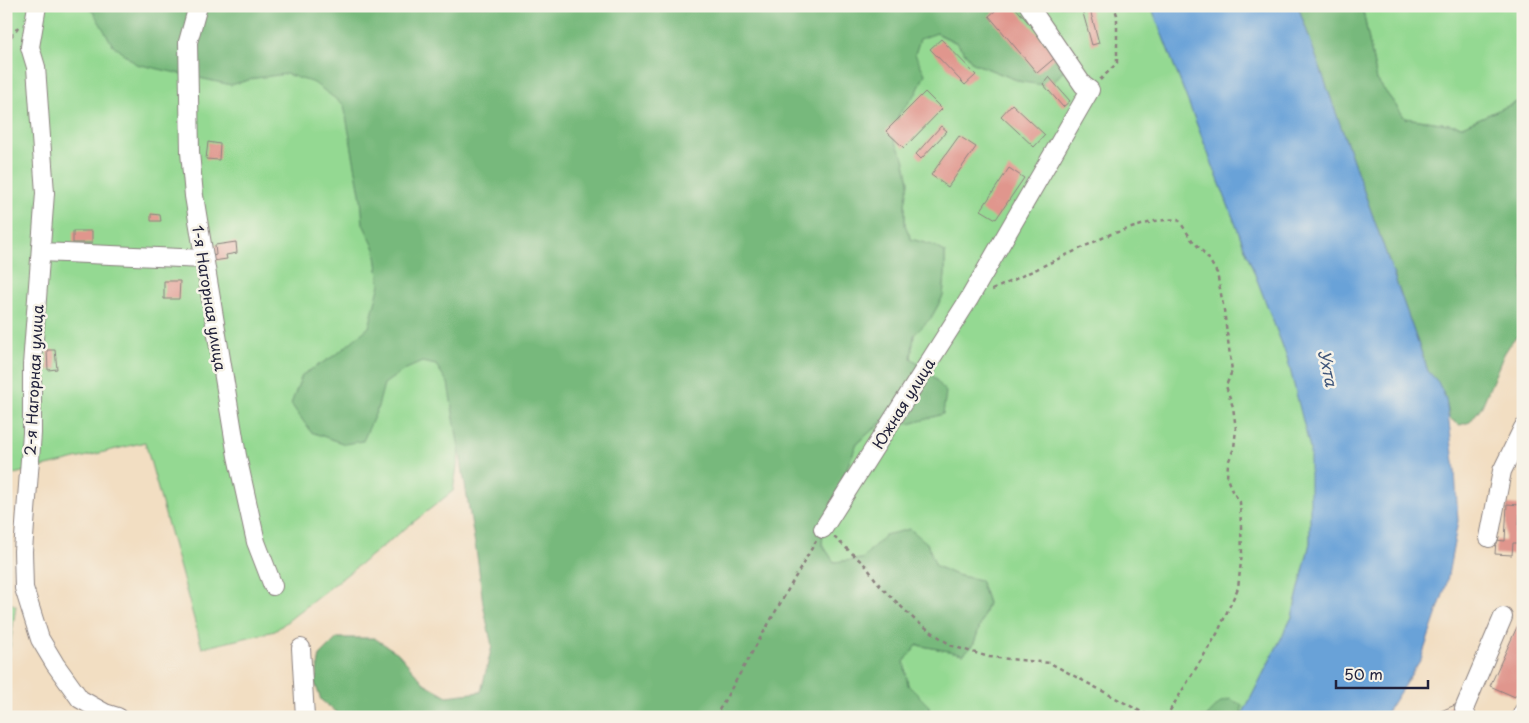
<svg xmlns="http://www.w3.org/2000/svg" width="1529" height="723" viewBox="0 0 1529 723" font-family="'Playpen Sans',sans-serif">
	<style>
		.green { fill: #94d992; stroke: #5b7e66 }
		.forest { fill: #77b97c; stroke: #4c6e5c }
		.water { fill: #69a2d8; stroke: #46628a }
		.building { fill: #e0968d }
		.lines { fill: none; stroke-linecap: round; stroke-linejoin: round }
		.minor-casing { stroke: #8a807e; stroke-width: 20 }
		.path { stroke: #8a807e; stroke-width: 2.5; stroke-dasharray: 4 4; stroke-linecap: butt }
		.minor { stroke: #fff; stroke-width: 18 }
		.labels { text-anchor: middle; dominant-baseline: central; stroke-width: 5; stroke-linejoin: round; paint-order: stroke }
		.street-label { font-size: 15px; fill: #22223b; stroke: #f7f3e8 }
		.water-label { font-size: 16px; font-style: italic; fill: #3e557a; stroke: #f7f3e8 }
	</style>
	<rect width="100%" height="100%" fill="#f7f3e8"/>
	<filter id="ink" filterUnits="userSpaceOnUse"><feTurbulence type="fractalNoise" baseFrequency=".02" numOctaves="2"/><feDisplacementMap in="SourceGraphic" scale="10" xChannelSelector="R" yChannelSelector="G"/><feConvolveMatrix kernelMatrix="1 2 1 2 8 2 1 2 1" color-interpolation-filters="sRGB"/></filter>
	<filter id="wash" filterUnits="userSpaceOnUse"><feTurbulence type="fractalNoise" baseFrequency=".0096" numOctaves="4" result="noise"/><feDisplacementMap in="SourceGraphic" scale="20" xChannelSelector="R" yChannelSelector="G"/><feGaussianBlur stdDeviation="1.12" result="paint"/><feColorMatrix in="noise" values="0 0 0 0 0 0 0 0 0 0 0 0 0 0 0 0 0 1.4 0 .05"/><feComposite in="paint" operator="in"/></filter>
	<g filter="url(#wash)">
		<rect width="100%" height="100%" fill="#f2dec2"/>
		<g class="green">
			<path d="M 6,6 L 378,6 L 472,375 L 453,491 L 275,631 L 202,648 L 145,442 L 6,476 Z"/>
			<path d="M 1003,6 L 1151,6 L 1287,357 L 1311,449 L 1310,543 L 1292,617 L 1241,717 L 1242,714 L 1221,702 L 1206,717 L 929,717 L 929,706 L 908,685 L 904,662 L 917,645 L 964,654 L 974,643 L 988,603 L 980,580 L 956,575 L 936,566 L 927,543 L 885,535 L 862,559 L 834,562 L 822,544 L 824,524 L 857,443 L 883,421 L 929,371 L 911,358 L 914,335 L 931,318 L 943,296 L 945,274 L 945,252 L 932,245 L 911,239 L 905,225 L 905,204 L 909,182 L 904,158 L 893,138 L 899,114 L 917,92 L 915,54 L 920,38 L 936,33 L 957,43 L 973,63 L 1022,82 Z"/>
			<path d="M 1362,6 L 1523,6 L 1523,97 L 1517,102 L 1462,126 L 1405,118 L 1377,80 Z"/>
			<path d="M 6,601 L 16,606 L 6,672 Z"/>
		</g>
		<g class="forest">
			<path d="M 86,6 L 1003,6 L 1036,36 L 1064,70 L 1050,86 L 1022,82 L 973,63 L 957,43 L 937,33 L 920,39 L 915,54 L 925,74 L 917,92 L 899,114 L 893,138 L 904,158 L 909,182 L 905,204 L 905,225 L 911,239 L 932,245 L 945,252 L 945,274 L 943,296 L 931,318 L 914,335 L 911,358 L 929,371 L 946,392 L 943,414 L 910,424 L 883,421 L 857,443 L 824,524 L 822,544 L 834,562 L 862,559 L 885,535 L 910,529 L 927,543 L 936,566 L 956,575 L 980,580 L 988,603 L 974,643 L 964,654 L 917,645 L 904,662 L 908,685 L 929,706 L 929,717 L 343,717 L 321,700 L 315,683 L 320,655 L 337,638 L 374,638 L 398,653 L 424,683 L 447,696 L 481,692 L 492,646 L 483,604 L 478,562 L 448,383 L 436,365 L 422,362 L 404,370 L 384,384 L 377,410 L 363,441 L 345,444 L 311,432 L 291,404 L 302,375 L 337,354 L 369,327 L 380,284 L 375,249 L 363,224 L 361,199 L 344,105 L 314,83 L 286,74 L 256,78 L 231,85 L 136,64 L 112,44 L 94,13 Z"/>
			<path d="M 1298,6 L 1362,6 L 1377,80 L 1405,118 L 1462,126 L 1517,102 L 1523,97 L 1523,332 L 1513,340 L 1504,354 L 1482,406 L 1470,422 L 1460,425 L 1450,419 C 1446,398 1442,386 1428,371 Z"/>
			<path d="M 1230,699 L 1242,705 L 1241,717 L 1206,717 L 1221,702 Z"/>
		</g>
		<path class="water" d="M 1151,6 L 1298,6 L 1428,371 L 1438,382 L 1446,399 L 1455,470 L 1458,521 L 1446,586 L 1421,659 L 1384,717 L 1241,717 L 1292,617 L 1310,543 L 1310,449 L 1287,357 Z"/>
		<g id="blocks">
			<g class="building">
				<path d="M 1001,6 L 1014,6 L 1057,56 L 1037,73 L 989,16 Z"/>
				<path d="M 1081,6 L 1089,6 L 1099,43 L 1092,45 Z"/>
				<path d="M 941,39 L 976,75 L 965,85 L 930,49 Z"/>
				<path d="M 1049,77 L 1070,101 L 1063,107 L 1043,84 Z"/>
				<path d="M 925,92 L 942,109 L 904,148 L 886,131 Z"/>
				<path d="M 1012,104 L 1045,135 L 1034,147 L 1001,116 Z"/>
				<path d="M 941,126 L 947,131 L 921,159 L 916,154 Z"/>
				<path d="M 959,136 L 976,147 L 948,187 L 931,175 Z"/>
				<path d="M 208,142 L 220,144 L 219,160 L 206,159 Z"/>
				<path d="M 1009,168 L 1024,178 L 996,219 L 981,210 Z"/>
				<path d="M 151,214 L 160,215 L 161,221 L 151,221 Z"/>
				<rect x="73" y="231" width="19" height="12"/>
				<path d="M 236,242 L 237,253 L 226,255 L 227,259 L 213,261 L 213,256 L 216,255 L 215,245 Z"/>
				<path d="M 164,281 L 180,281 L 179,299 L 164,299 Z"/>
				<path d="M 47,350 L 55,350 L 57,369 L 48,370 Z"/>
				<path d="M 1507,504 L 1520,505 L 1518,543 L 1513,543 L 1512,555 L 1495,554 L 1496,540 L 1505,541 Z"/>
				<path d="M 1523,614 L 1523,679 L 1515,697 L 1490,686 Z"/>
				<path d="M 1455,705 L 1460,717 L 1444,717 L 1441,711 Z"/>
			</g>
		</g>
	</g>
	<g filter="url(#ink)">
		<use href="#blocks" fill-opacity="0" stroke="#8a807e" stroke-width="1"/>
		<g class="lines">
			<g class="minor-casing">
				<g id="minor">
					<path d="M 37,6 L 30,47 L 36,67 L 45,193 L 32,365 L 32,433 L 23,551 L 24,588 L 40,639 L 55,664 L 80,699 L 105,713 L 118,717"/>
					<path d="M 198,6 L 188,42 L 190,152 L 194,196 L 237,456 L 256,542 L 273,586"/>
					<path d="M 41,252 L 204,259"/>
					<path d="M 823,529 L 969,299 L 1090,90 L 1083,85 L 1029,6"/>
					<path d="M 1489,538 L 1502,471 L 1523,428"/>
					<path d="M 301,648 L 305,717"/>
					<path d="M 1467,717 L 1464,709 L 1503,617"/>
					<path d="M 1521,717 L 1523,712"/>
				</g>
			</g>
			<g class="path">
				<path d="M 6,43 L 19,26"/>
				<path d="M 1100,80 L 1117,63 L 1117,15 L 1114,6"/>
				<path d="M 992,290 L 1111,234 L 1155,221 L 1178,219 L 1192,240 L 1207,256 L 1217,273 L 1224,310 L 1232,371 L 1226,386 L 1233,407 L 1236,429 L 1234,448 L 1228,463 L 1227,478 L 1232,491 L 1240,502 L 1242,553 L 1238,588 L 1217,634 L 1166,717"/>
				<path d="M 834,537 L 866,566 L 880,586 L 916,621 L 952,646 L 989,657 L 1050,663 L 1151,717"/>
				<path d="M 715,717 L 816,541"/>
			</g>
			<use href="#minor" class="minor"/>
		</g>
	</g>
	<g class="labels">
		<g class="street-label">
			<text transform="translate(210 298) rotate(81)">1-я Нагорная улица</text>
			<text transform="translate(33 380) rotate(-87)">2-я Нагорная улица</text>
			<text transform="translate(903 403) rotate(-58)">Южная улица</text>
		</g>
		<g class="water-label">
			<text transform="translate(1329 368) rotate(78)">Ухта</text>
		</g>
	</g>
	<rect width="1529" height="723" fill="none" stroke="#f7f3e8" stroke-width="25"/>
	<path d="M1336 680v8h92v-8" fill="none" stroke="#22223b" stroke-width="2.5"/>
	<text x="1344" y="680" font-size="15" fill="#22223b" stroke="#f7f3e8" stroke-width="4" paint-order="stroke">50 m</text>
</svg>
